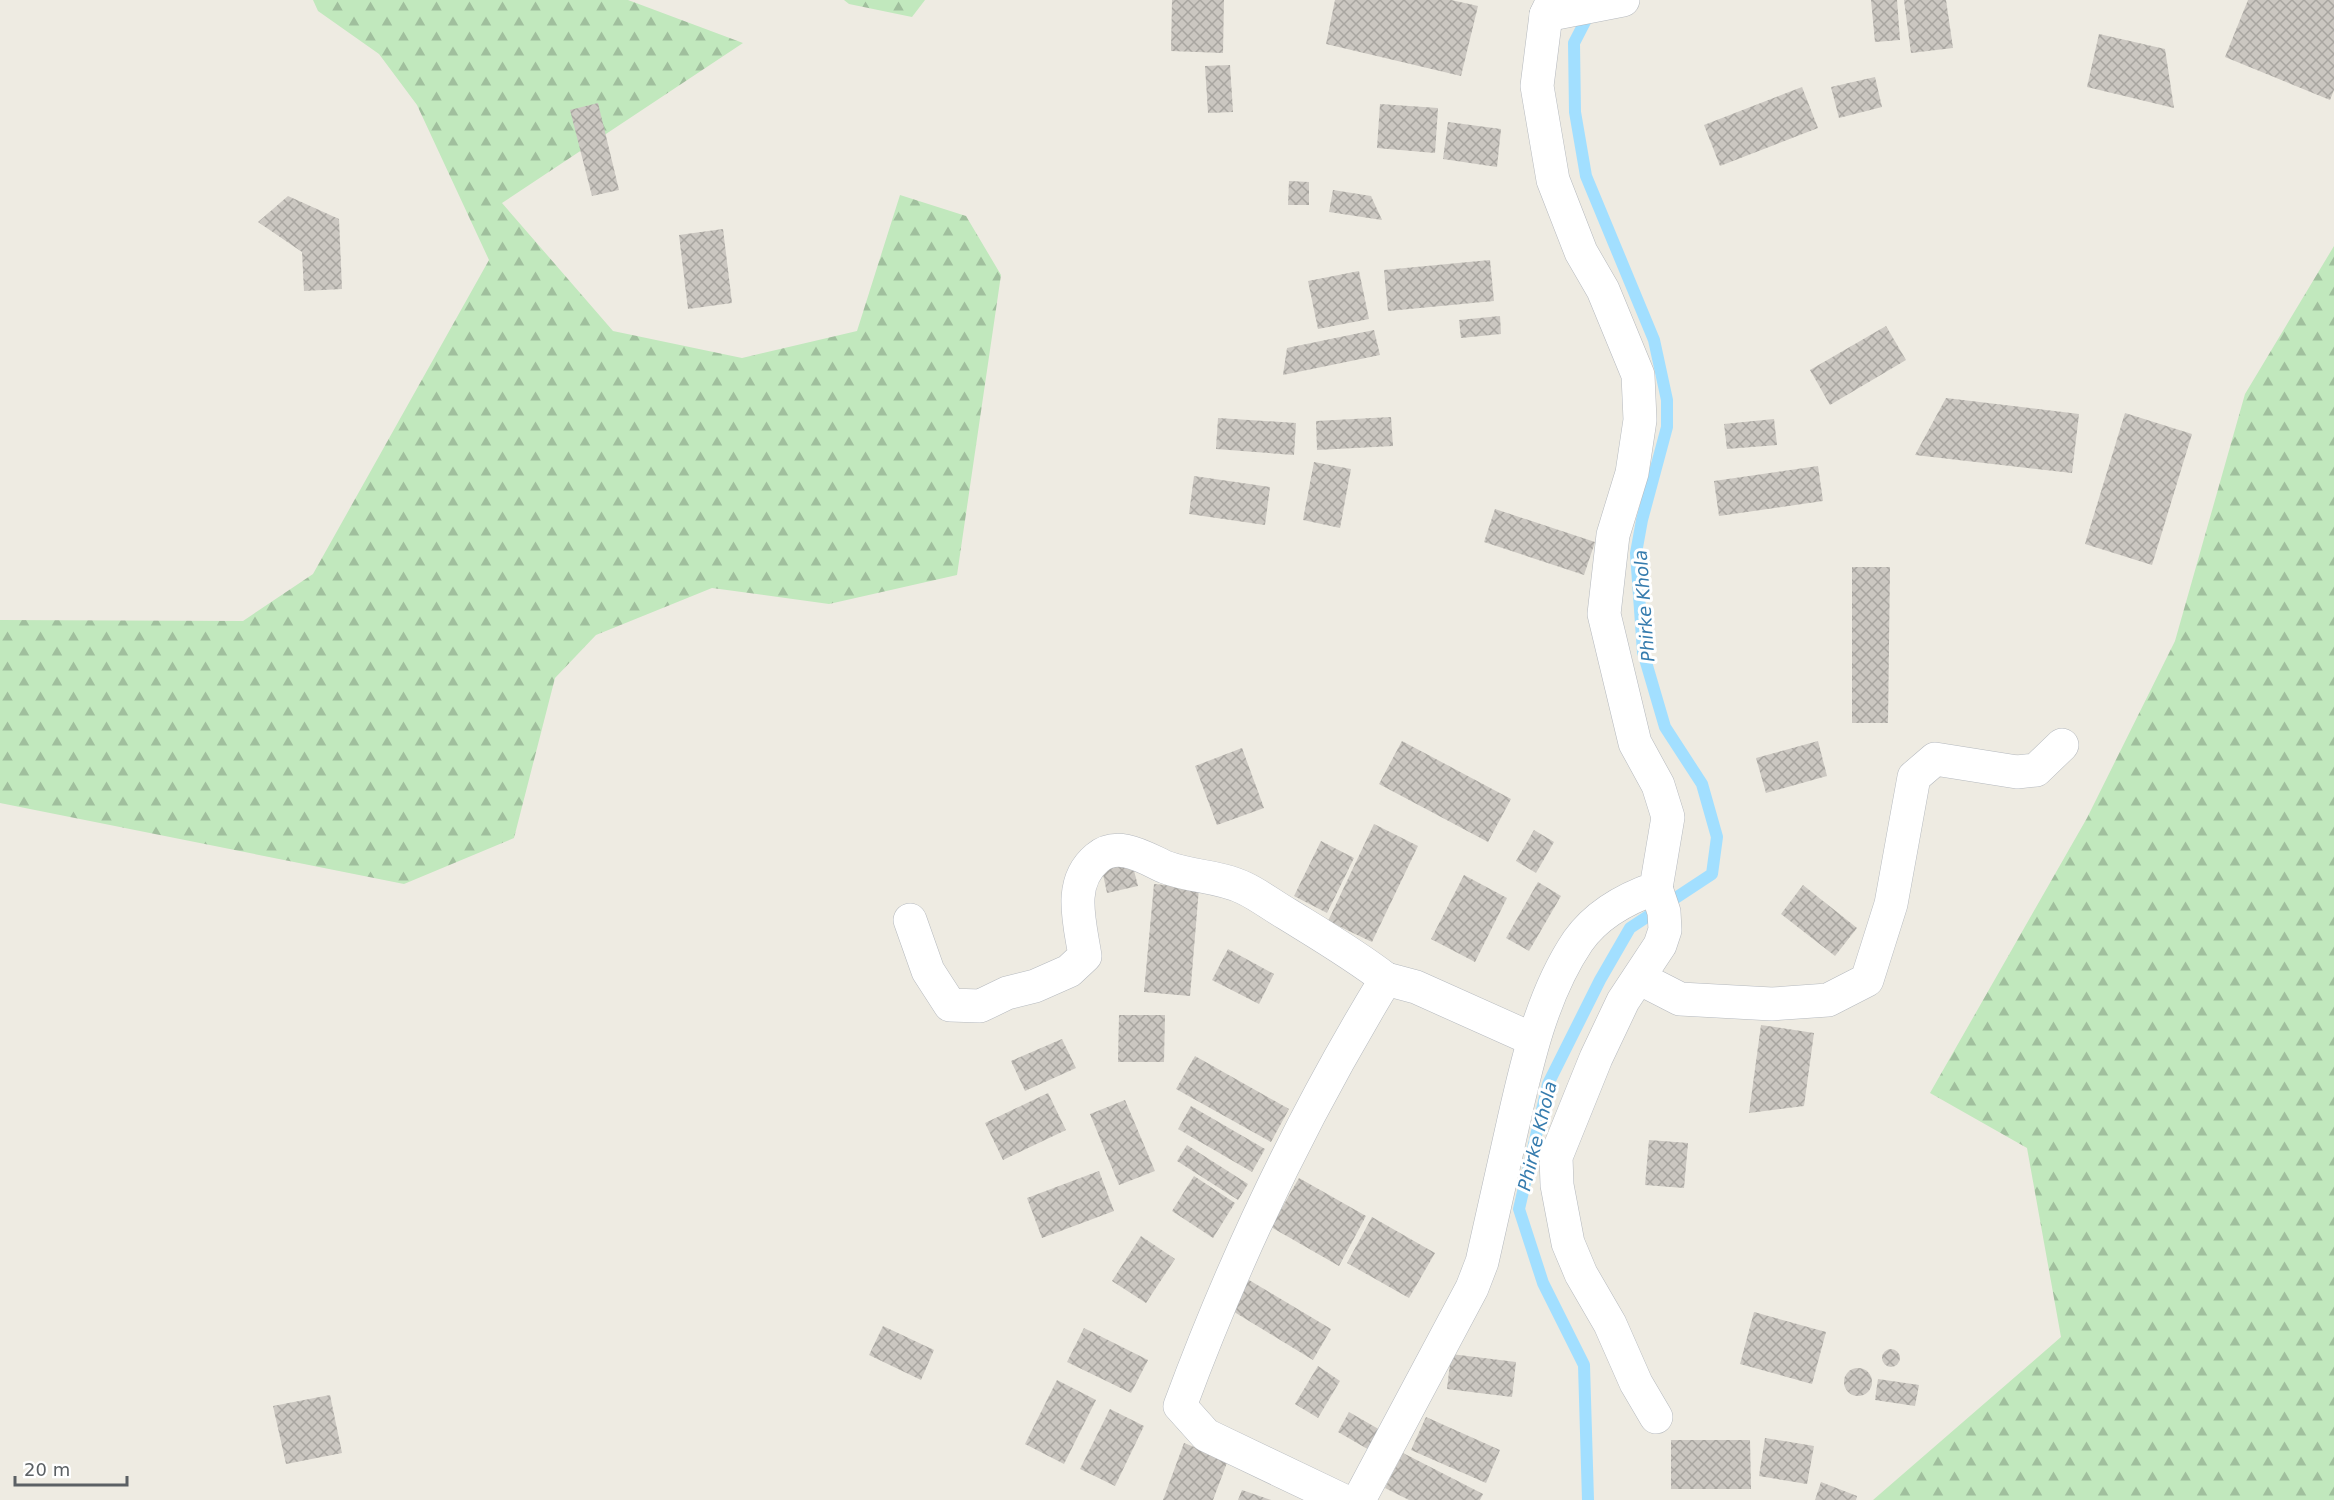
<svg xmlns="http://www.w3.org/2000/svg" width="2334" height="1500" viewBox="0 0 2334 1500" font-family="'DejaVu Sans',sans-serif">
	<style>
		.forest { fill: url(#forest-firs) }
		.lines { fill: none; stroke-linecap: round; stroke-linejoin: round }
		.stream { stroke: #a2dfff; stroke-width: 12 }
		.building { fill: url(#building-cross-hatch) }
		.minor-casing { stroke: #b5b9be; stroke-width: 34 }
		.minor { stroke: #fff; stroke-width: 33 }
		.labels { text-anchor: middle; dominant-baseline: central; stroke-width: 6; stroke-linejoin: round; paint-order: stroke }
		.water-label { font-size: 18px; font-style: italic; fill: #367cae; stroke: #fff }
	</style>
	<defs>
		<pattern id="forest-firs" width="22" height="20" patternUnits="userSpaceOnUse" patternTransform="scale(1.5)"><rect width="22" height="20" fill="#c1e8bd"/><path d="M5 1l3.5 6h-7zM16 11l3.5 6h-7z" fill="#a0bf9d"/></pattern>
		<pattern id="building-cross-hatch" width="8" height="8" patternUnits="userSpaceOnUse" patternTransform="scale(1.5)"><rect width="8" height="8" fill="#cbc7c1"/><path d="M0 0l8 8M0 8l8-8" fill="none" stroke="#a8a5a0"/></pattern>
	</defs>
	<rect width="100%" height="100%" fill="#eeebe2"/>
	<g class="forest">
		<path d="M 313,0 L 628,0 L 743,43 L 502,203 L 613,331 L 742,358 L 857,331 L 900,195 L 966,216 L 1001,275 L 957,575 L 829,604 L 712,588 L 596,635 L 555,678 L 514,838 L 404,884 L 0,803 L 0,620 L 243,621 L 313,574 L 489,260 L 417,105 L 379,54 L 318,11 Z"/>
		<path d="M 844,0 L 925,0 L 912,17 L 849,4 Z"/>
		<path d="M 2334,246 L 2334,1500 L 1873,1500 L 2061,1337 L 2027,1148 L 1930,1093 L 2087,818 L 2175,641 L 2245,394 Z"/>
	</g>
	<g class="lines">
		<path class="stream" d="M 1588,1500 L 1584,1365 L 1543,1283 L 1519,1209 L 1548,1084 L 1600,980 L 1630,928 L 1712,874 L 1717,837 L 1702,784 L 1665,727 L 1643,652 L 1636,553 L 1642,520 L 1667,427 L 1667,400 L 1654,340 L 1586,176 L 1575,112 L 1574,43 L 1590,12"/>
	</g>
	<g class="building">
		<path d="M 1172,0 L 1224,0 L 1223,53 L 1171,51 Z"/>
		<path d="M 1335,0 L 1451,0 L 1478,6 L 1461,76 L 1326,44 Z"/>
		<path d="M 1871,0 L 1897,0 L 1900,40 L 1875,42 Z"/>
		<path d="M 1904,0 L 1946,0 L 1953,48 L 1911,53 Z"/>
		<path d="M 2248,0 L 2334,0 L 2334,90 L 2330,100 L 2225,57 Z"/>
		<path d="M 2099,34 L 2165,49 L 2174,108 L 2087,87 Z"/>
		<path d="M 1230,65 L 1233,112 L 1208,113 L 1205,66 Z"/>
		<path d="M 1875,77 L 1882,107 L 1839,118 L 1831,87 Z"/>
		<path d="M 1802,87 L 1818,128 L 1720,166 L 1704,125 Z"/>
		<path d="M 598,103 L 619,190 L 592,196 L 570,110 Z"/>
		<path d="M 1380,104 L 1438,108 L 1435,153 L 1377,148 Z"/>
		<path d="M 1448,122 L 1501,129 L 1497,167 L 1443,159 Z"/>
		<path d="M 1289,181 L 1309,182 L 1309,205 L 1288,205 Z"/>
		<path d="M 1333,190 L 1371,196 L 1382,220 L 1329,212 Z"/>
		<path d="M 288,196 L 339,219 L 342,289 L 304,291 L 302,252 L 258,222 Z"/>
		<path d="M 723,229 L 732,303 L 688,309 L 679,235 Z"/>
		<path d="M 1490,260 L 1494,301 L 1388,311 L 1384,270 Z"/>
		<path d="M 1359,271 L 1369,319 L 1318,329 L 1308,281 Z"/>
		<path d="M 1500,316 L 1501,334 L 1461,338 L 1459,320 Z"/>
		<path d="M 1886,326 L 1906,360 L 1830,405 L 1810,370 Z"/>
		<path d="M 1374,330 L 1380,355 L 1283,375 L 1287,348 Z"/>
		<path d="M 1946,398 L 2079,414 L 2072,473 L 1915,455 Z"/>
		<path d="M 2125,413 L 2192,434 L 2152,565 L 2085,544 Z"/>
		<path d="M 1391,417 L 1393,446 L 1317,450 L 1316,421 Z"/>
		<path d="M 1218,418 L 1296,423 L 1294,455 L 1216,449 Z"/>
		<path d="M 1774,419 L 1777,445 L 1727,449 L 1724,424 Z"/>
		<path d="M 1314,462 L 1351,469 L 1340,528 L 1303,520 Z"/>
		<path d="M 1818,466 L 1823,501 L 1719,516 L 1714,481 Z"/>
		<path d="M 1194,476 L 1270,487 L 1265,525 L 1189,514 Z"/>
		<path d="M 1495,509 L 1595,542 L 1584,575 L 1484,542 Z"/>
		<path d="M 1852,567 L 1890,567 L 1888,723 L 1852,723 Z"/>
		<path d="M 1402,741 L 1511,799 L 1488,842 L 1379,784 Z"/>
		<path d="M 1818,741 L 1827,776 L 1766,793 L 1756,758 Z"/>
		<path d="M 1242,748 L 1264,808 L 1217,825 L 1195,766 Z"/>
		<path d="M 1374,824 L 1418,846 L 1372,942 L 1328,921 Z"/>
		<path d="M 1534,830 L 1554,842 L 1536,873 L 1516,861 Z"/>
		<path d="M 1321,841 L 1354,858 L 1327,913 L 1294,896 Z"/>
		<path d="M 1131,859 L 1138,886 L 1107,893 L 1101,865 Z"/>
		<path d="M 1464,875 L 1507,898 L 1475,962 L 1431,939 Z"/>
		<path d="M 1538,882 L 1561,896 L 1529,951 L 1506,938 Z"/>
		<path d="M 1154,884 L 1199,888 L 1190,996 L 1144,992 Z"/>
		<path d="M 1803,885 L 1857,928 L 1835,956 L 1781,914 Z"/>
		<path d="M 1228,949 L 1274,974 L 1259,1004 L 1212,980 Z"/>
		<path d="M 1119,1015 L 1165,1015 L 1164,1062 L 1118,1062 Z"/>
		<path d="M 1761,1025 L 1814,1033 L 1804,1106 L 1749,1113 Z"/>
		<path d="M 1062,1039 L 1076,1068 L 1025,1091 L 1011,1061 Z"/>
		<path d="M 1195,1056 L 1289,1109 L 1271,1142 L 1176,1089 Z"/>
		<path d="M 1048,1093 L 1066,1130 L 1003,1160 L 985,1123 Z"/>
		<path d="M 1125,1100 L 1155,1171 L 1119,1185 L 1090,1114 Z"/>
		<path d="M 1191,1106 L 1265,1149 L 1252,1172 L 1178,1129 Z"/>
		<path d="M 1649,1140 L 1688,1143 L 1684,1188 L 1645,1185 Z"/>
		<path d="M 1187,1145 L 1248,1184 L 1238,1200 L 1177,1161 Z"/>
		<path d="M 1099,1171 L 1114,1211 L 1042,1238 L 1027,1198 Z"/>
		<path d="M 1194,1176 L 1235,1203 L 1213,1238 L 1172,1211 Z"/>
		<path d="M 1299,1178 L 1366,1216 L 1339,1266 L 1271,1227 Z"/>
		<path d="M 1372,1217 L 1435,1253 L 1409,1298 L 1347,1263 Z"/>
		<path d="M 1141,1236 L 1175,1259 L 1146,1303 L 1112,1281 Z"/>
		<path d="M 1249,1280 L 1331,1329 L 1313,1360 L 1231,1310 Z"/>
		<path d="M 1754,1312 L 1826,1332 L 1812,1384 L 1740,1364 Z"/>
		<path d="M 883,1326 L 934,1350 L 921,1380 L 869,1355 Z"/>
		<path d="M 1084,1328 L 1148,1360 L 1131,1393 L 1067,1362 Z"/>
		<circle cx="1891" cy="1358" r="9"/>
		<path d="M 1451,1354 L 1516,1362 L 1512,1397 L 1447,1389 Z"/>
		<path d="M 1318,1366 L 1340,1381 L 1318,1418 L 1295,1404 Z"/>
		<circle cx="1858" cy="1382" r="14"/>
		<path d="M 1878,1379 L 1919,1385 L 1915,1406 L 1875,1400 Z"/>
		<path d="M 1057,1380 L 1096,1400 L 1064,1464 L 1025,1444 Z"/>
		<path d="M 330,1395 L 342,1453 L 286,1464 L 273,1406 Z"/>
		<path d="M 1110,1409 L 1144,1426 L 1115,1486 L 1080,1469 Z"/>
		<path d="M 1349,1412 L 1382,1431 L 1371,1451 L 1338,1432 Z"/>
		<path d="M 1426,1417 L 1500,1450 L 1486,1483 L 1411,1450 Z"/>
		<path d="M 1765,1438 L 1814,1446 L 1807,1484 L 1759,1476 Z"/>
		<path d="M 1671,1440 L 1750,1440 L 1751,1489 L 1671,1489 Z"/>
		<path d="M 1184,1443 L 1228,1460 L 1213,1500 L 1163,1500 Z"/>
		<path d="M 1403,1453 L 1483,1494 L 1480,1500 L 1409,1500 L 1385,1488 Z"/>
		<path d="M 1821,1482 L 1857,1496 L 1856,1500 L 1815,1500 Z"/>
		<path d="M 1242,1490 L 1271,1500 L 1238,1500 Z"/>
	</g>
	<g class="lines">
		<g class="minor-casing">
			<g id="minor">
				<path d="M 1546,15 L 1623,0"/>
				<path d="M 910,920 L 928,971 L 950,1005 L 980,1006 L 1007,993 L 1035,986 L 1069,971 L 1085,956 C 1080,923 1067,883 1097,858 C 1118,840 1145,858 1165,867 C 1191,877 1219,876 1244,888 C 1259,895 1273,906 1287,914 C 1321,935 1355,955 1386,979"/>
				<path d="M 1639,978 L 1680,999 L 1772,1004 L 1828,1000 L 1867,980 L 1891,904 L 1914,777 L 1935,759 L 2017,772 L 2036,770 L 2062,745"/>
				<path d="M 1656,1417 L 1636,1383 L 1610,1324 L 1581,1274 L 1568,1243 L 1557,1185 L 1556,1157 L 1596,1058 L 1623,1001 L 1660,945 L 1665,930 L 1664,912 L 1656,888"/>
				<path d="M 1342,1500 L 1206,1435 L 1180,1406 C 1235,1257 1303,1115 1386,979 L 1416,987 L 1532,1039"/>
				<path d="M 1359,1500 L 1472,1288 L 1482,1262 C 1492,1216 1503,1170 1513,1124 C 1527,1062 1542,994 1578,941 C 1597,914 1627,898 1656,888 L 1668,817 L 1658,785 L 1635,743 L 1604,614 L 1613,535 L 1632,473 L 1640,420 L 1638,375 L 1603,290 L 1581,252 L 1553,180 L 1537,86 L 1546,15 L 1553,0"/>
			</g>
		</g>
		<use href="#minor" class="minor"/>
	</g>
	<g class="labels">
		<g class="water-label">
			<text transform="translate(1644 606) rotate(-94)">Phirke Khola</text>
			<text transform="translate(1537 1136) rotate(-76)">Phirke Khola</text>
		</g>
	</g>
	<path d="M15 1476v9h112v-9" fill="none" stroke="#5b6064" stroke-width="3"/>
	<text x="24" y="1476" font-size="18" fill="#5b6064" stroke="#ffffff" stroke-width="4.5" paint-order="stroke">20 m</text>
</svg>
